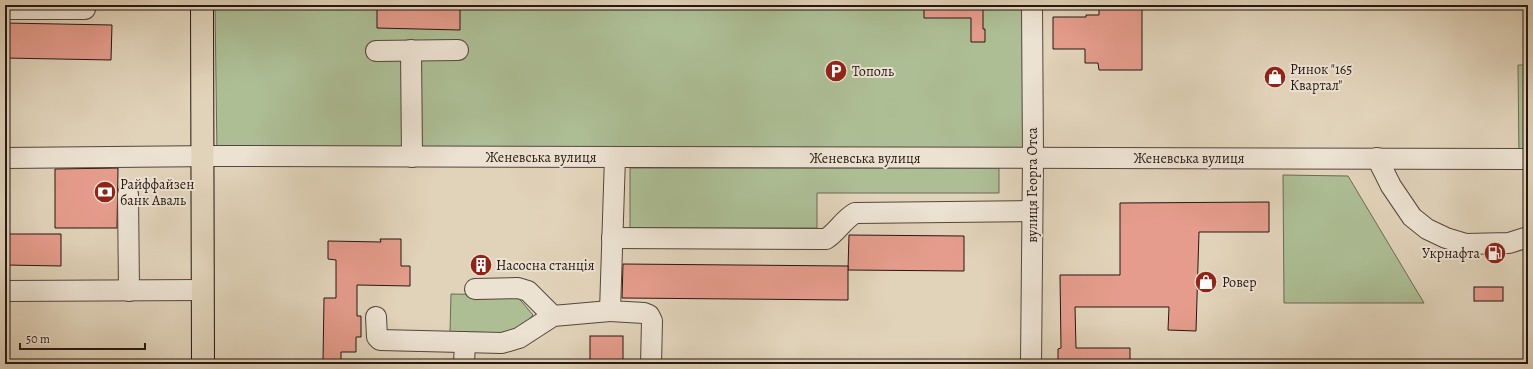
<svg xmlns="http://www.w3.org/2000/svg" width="1533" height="369" viewBox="0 0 1533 369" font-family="Alegreya,serif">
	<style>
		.green { fill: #adbe95; stroke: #6a6a54 }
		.building { fill: #e59c8c; stroke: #261712 }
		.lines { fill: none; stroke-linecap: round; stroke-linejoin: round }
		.minor-casing { stroke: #55463c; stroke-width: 22 }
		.major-casing { stroke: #261712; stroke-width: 24 }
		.minor { stroke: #ece2d2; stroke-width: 20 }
		.major { stroke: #e1d3ba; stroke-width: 22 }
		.labels { text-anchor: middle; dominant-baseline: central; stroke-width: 4; stroke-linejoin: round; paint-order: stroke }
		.poi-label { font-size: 14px; fill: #261712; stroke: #ece2d2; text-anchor: start }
		.street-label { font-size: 14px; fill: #261712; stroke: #ece2d2 }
	</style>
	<rect width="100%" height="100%" fill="#e1d3ba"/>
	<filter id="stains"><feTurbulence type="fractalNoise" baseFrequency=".005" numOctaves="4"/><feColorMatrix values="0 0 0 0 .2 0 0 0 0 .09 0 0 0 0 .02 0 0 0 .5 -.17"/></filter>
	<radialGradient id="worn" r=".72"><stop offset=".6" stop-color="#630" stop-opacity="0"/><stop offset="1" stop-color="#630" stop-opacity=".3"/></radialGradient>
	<g class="green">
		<path d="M 215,5 L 1032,5 L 1033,158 L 217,156 Z"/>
		<path d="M 1518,65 L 1528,65 L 1528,159 L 1519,158 Z"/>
		<path d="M 630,168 L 999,168 L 999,193 L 817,193 L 817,228 L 630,228 Z"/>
		<path d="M 1283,175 L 1348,176 L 1424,303 L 1284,303 Z"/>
		<path d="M 451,294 L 516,295 L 533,315 L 516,333 L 450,332 Z"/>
	</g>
	<g class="building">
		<path d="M 377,5 L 460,5 L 460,30 L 377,28 Z"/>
		<path d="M 924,5 L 983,5 L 983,29 L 985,29 L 985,42 L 971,42 L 971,18 L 924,18 Z"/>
		<path d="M 1099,7 L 1142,7 L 1142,70 L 1099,70 L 1098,63 L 1085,63 L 1085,49 L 1053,49 L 1053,17 L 1086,17 L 1086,15 L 1099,15 Z"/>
		<path d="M 5,23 L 112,25 L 111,60 L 5,58 Z"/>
		<path d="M 118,168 L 117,228 L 55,228 L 55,169 Z"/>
		<path d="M 1269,202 L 1269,232 L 1199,232 L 1196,331 L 1168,330 L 1169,307 L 1075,307 L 1076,348 L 1130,348 L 1130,364 L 1058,364 L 1058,349 L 1061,348 L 1060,275 L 1120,275 L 1120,203 Z"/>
		<path d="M 5,234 L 61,234 L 61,266 L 5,265 Z"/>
		<path d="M 849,235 L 964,236 L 964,271 L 848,270 Z"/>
		<path d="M 380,239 L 401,239 L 401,266 L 410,266 L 410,286 L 357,285 L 357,316 L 361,316 L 361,337 L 356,337 L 356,352 L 341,352 L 341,361 L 323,361 L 324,298 L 336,298 L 336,260 L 328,259 L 328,241 L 381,242 Z"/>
		<rect x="474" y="259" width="15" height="13"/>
		<path d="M 623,264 L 848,266 L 848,300 L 622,298 Z"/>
		<rect x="1474" y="287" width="29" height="14"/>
		<rect x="590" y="336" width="33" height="28"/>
	</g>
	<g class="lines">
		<g class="minor-casing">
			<g id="minor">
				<path d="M 5,9 L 85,9"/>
				<path d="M 411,50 L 412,157"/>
				<path d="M 376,51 L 458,50"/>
				<path d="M 615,157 L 610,311 L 644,313 L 649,315 L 652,321 L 651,364"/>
				<path d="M 5,158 L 217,156 L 1528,159"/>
				<path d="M 1377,158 L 1391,186 L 1412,217 L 1427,229 L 1446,238 L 1466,244 L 1509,243 L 1528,237"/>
				<path d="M 128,194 L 129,291"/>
				<path d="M 612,238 L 826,239 C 837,232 843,220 855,213 L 1032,211"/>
				<path d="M 475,289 L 518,288 L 528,291 L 553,316"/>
				<path d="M 5,291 L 203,290"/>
				<path d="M 376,317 L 377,337 L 380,340 L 502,343 L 519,338 L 553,316 L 610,311"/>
				<path d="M 464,364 L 465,342"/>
				<path d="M 1031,364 L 1033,158 L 1032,5"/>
			</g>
		</g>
		<g class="major-casing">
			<path id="major" d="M 202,5 L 203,364"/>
		</g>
		<use href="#minor" class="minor"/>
		<use href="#major" class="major"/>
	</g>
	<defs>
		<g id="parking-disc" transform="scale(1.15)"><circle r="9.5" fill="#8f2418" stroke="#ece2d2"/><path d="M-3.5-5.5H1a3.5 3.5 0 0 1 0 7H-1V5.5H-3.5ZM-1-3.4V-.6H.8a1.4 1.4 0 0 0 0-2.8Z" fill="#fff"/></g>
		<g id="shop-disc" transform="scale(1.15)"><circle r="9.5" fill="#8f2418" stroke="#ece2d2"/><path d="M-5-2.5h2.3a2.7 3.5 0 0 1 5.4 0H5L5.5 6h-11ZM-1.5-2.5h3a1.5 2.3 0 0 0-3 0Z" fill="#fff"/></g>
		<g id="bank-disc" transform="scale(1.15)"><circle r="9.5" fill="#8f2418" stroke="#ece2d2"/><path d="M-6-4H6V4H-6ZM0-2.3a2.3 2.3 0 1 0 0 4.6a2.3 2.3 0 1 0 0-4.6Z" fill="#fff"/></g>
		<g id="fuel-disc" transform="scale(1.15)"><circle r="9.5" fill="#8f2418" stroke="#ece2d2"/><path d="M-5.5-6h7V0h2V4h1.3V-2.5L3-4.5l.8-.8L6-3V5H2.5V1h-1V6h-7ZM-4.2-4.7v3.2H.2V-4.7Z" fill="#fff"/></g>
		<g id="building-disc" transform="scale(1.15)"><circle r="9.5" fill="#8f2418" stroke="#ece2d2"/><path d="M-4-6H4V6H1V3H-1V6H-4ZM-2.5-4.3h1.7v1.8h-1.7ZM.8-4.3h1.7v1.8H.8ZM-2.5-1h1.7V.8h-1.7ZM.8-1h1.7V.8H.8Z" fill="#fff"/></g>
	</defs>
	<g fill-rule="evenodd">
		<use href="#parking-disc" x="836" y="71"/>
		<use href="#shop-disc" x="1275" y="77"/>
		<use href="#bank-disc" x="105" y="192"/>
		<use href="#fuel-disc" x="1495" y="253"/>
		<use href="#building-disc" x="481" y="265"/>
		<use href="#shop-disc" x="1206" y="282"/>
	</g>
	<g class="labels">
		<g class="poi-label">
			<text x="1290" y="69">Ринок "165<tspan x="1290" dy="16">Квартал"</tspan></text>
			<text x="852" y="71">Тополь</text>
			<text x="120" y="184">Райффайзен<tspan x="120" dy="16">банк Аваль</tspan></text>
			<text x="1480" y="253" text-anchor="end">Укрнафта</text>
			<text x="496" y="265">Насосна станція</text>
			<text x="1222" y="282">Ровер</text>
		</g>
		<g class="street-label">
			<text x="541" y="157">Женевська вулиця</text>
			<text x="865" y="158">Женевська вулиця</text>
			<text x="1189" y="158">Женевська вулиця</text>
			<text transform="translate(1032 185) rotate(-90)">вулиця Георга Отса</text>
		</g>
	</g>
	<rect width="1533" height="369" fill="none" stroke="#e1d3ba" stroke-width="20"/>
	<rect x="6" y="6" width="1521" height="357" fill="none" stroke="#261712" stroke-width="2"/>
	<rect x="10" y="10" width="1513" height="349" fill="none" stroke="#261712"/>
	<path d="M20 343v6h125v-6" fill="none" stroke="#261712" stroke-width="2"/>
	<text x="26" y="343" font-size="12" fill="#261712" stroke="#ece2d2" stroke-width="3" paint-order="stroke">50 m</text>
	<rect width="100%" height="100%" filter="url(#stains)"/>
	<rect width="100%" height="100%" fill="url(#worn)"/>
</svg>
